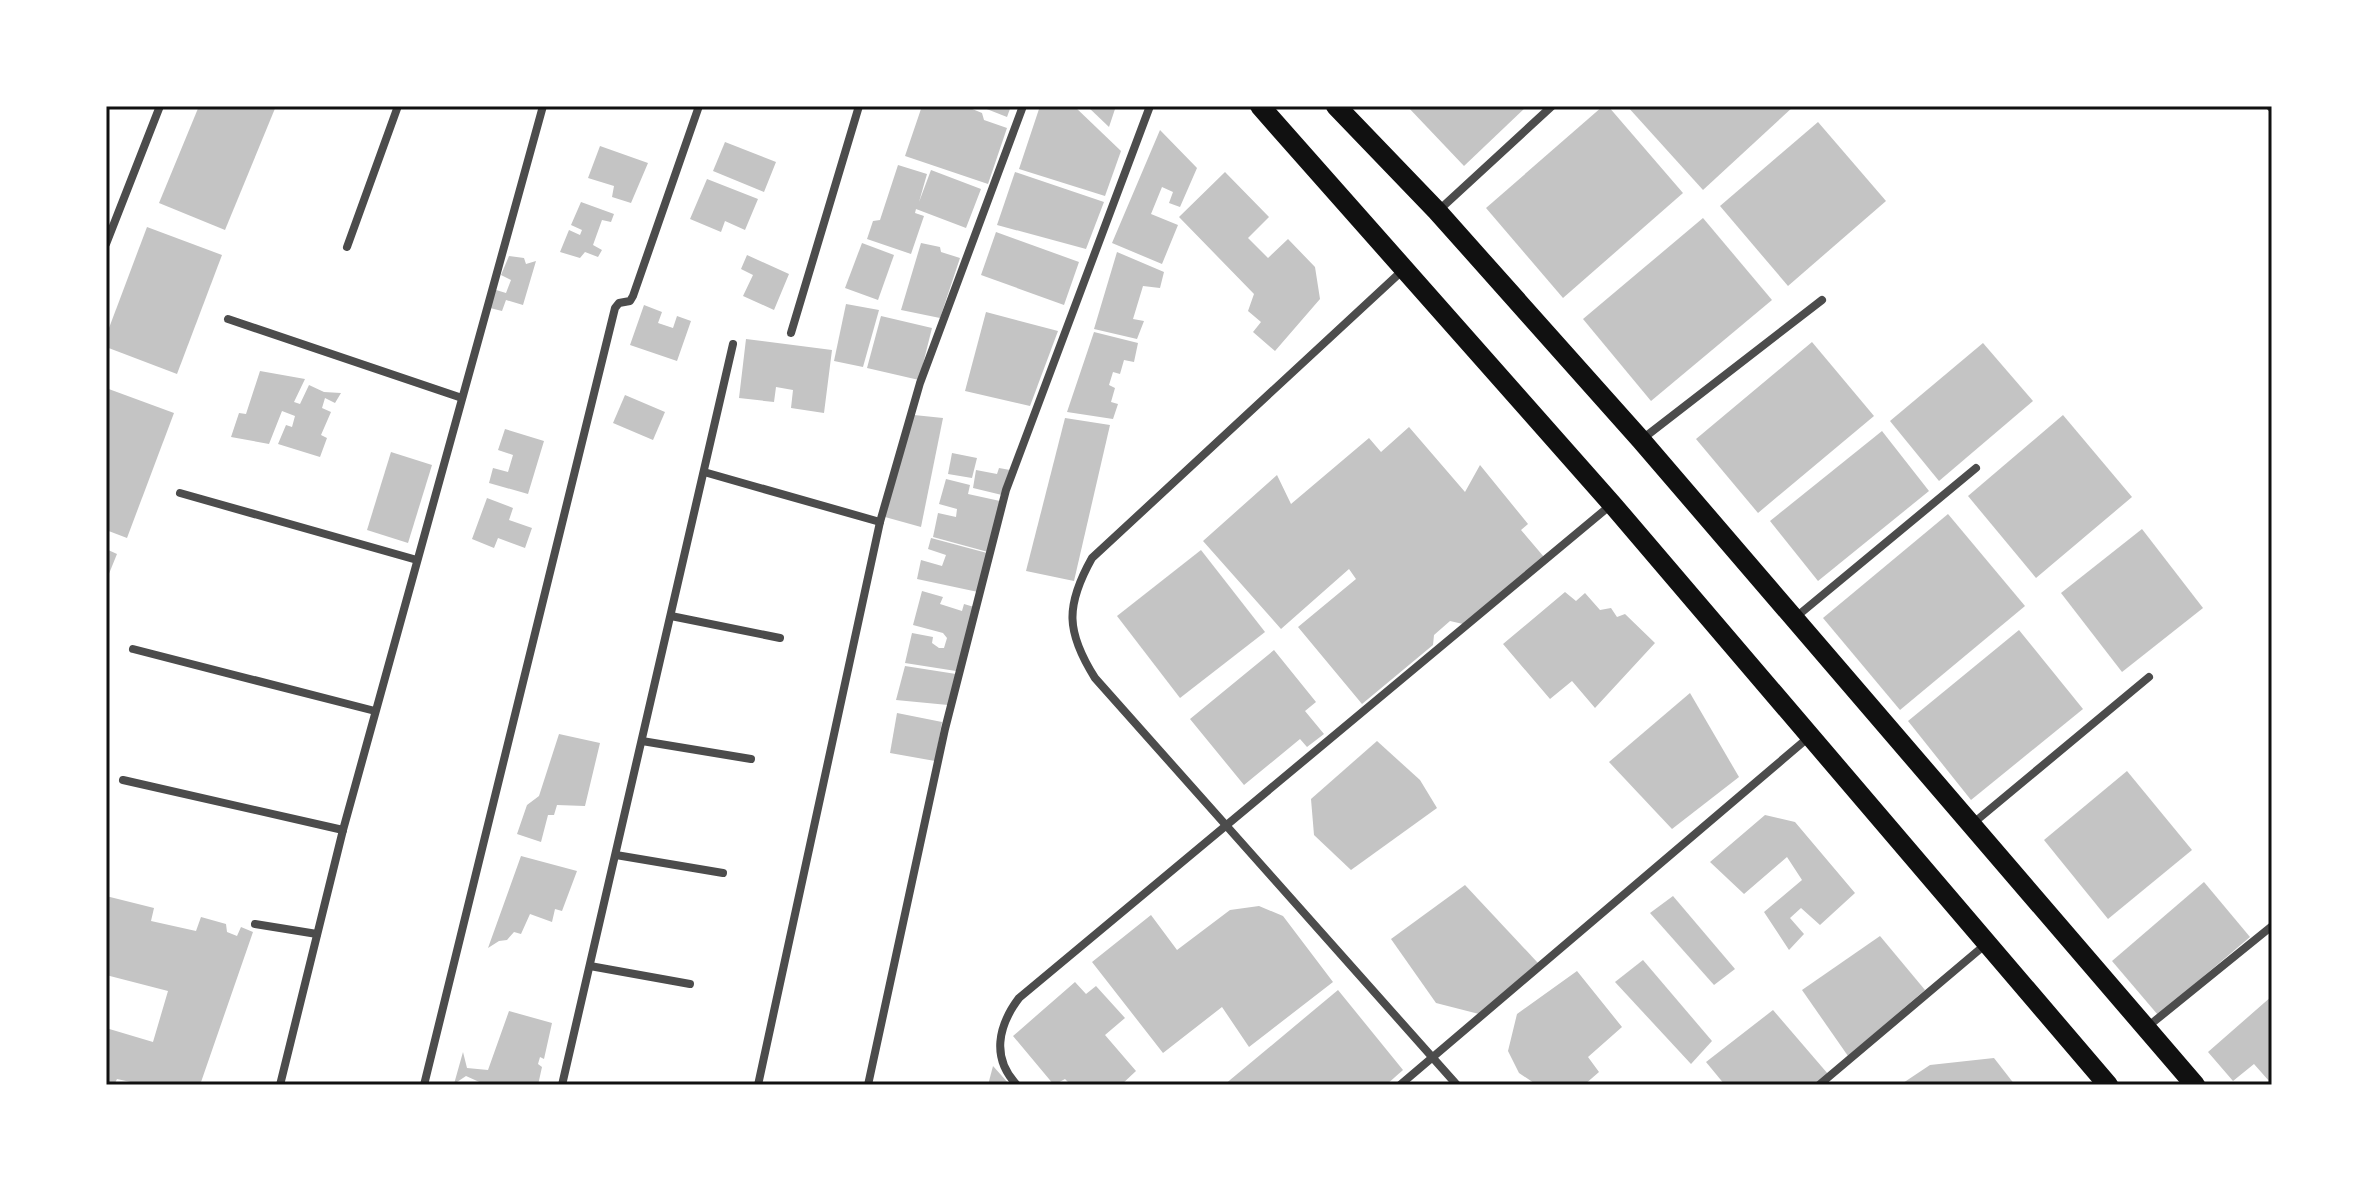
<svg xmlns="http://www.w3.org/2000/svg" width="2378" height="1191" viewBox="0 0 2378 1191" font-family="'Times New Roman',serif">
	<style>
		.building { fill: #c4c4c4 }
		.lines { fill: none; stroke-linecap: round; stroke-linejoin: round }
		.service { stroke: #4c4c4c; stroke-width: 6 }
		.minor { stroke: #4c4c4c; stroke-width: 8 }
		.primary { stroke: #111; stroke-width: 20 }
		.neatline { fill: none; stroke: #111; stroke-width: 3 }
	</style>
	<rect width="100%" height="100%" fill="#fff"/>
	<g class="building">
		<path d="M 199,106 L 276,106 L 225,230 L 159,203 Z"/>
		<path d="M 922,106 L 965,106 L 982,113 L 984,120 L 1007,128 L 988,184 L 905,156 Z"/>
		<path d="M 979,106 L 1011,106 L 1007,117 Z"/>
		<path d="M 1040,106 L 1074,106 L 1121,151 L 1105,196 L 1019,169 Z"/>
		<path d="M 1087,106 L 1116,106 L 1109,127 Z"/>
		<path d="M 1407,106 L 1527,106 L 1464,166 Z"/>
		<path d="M 1603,106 L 1608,106 L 1683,193 L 1563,298 L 1486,208 Z"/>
		<path d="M 1627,106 L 1794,106 L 1703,190 Z"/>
		<path d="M 1818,122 L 1886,201 L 1788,286 L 1720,206 Z"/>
		<path d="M 1160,130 L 1197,168 L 1180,207 L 1169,203 L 1173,192 L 1162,187 L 1151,214 L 1178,225 L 1162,264 L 1112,243 Z"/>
		<path d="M 725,142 L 776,162 L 764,192 L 713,171 Z"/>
		<path d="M 600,146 L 648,163 L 631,203 L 612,197 L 614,186 L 588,178 Z"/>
		<path d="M 898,165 L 927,174 L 919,202 L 931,170 L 981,189 L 966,228 L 916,209 L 915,213 L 924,216 L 911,254 L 867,239 L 873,221 L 880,220 Z"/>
		<path d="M 1015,172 L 1104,202 L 1086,249 L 997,225 Z"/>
		<path d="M 1225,172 L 1269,217 L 1248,238 L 1268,258 L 1288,239 L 1315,267 L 1320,299 L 1275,351 L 1253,332 L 1261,322 L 1248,311 L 1254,294 L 1179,217 Z"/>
		<path d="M 707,179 L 758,199 L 745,230 L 725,221 L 721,232 L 690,219 Z"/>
		<path d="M 581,202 L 614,214 L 611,222 L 602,220 L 593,245 L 602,250 L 598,257 L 585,252 L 580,258 L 560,252 L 569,230 L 580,235 L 582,230 L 571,225 Z"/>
		<path d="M 1703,218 L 1772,300 L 1651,401 L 1583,319 Z"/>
		<path d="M 147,227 L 222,255 L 177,374 L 106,347 L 106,336 Z"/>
		<path d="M 996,232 L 1079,262 L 1064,305 L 981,275 Z"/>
		<path d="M 862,243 L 894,255 L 878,300 L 845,288 Z"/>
		<path d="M 921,243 L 940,247 L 941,252 L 960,258 L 940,318 L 901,310 Z"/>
		<path d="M 1117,252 L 1164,272 L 1160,288 L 1143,286 L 1133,319 L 1144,321 L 1137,339 L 1094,329 Z"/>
		<path d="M 747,255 L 789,274 L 774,310 L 743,296 L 753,275 L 741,269 Z"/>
		<path d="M 509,256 L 524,258 L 526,264 L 536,261 L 523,305 L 506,300 L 502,311 L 490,308 L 496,290 L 506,293 L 511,280 L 501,275 Z"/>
		<path d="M 846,304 L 879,310 L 863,367 L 834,361 Z"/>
		<path d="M 644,305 L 662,312 L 658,323 L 673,328 L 677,316 L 691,321 L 677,361 L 630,345 Z"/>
		<path d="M 986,312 L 1058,331 L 1030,406 L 965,391 Z"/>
		<path d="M 881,316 L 932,328 L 919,380 L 867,368 Z"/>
		<path d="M 1094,332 L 1138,343 L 1134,362 L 1124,360 L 1120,374 L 1113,372 L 1109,385 L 1115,388 L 1111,402 L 1118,404 L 1113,419 L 1067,412 Z"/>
		<path d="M 746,339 L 832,350 L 824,413 L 791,408 L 793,390 L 776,387 L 774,402 L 739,398 Z"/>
		<path d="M 1812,342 L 1874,416 L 1758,513 L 1696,439 Z"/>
		<path d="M 1983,343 L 2033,401 L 1939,481 L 1890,421 Z"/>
		<path d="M 260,371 L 305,379 L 294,402 L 300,404 L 309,385 L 324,392 L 341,393 L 335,403 L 325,398 L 322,408 L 331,412 L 321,435 L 327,438 L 320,457 L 278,444 L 286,425 L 292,427 L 295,416 L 282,411 L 269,444 L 231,437 L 239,413 L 246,414 Z"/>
		<path d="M 106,388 L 174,413 L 127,538 L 106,530 Z"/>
		<path d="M 625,395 L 665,412 L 653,440 L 613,423 Z"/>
		<path d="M 914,415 L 943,418 L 921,527 L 885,517 Z"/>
		<path d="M 2063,415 L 2132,497 L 2036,578 L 1968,496 Z"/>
		<path d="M 1065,418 L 1110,425 L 1074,581 L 1026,571 Z"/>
		<path d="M 1409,427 L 1465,492 L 1480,465 L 1528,524 L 1521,530 L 1544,557 L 1463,624 L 1450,621 L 1434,635 L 1433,645 L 1362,704 L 1298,627 L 1356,579 L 1349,569 L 1281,629 L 1203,541 L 1277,475 L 1291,504 L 1369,438 L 1381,452 Z"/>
		<path d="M 505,429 L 544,441 L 528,494 L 489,483 L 493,468 L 508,472 L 513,455 L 498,450 Z"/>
		<path d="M 1882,431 L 1929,491 L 1818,581 L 1770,521 Z"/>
		<path d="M 391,452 L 432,465 L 408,543 L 367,530 Z"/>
		<path d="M 952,453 L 977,458 L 972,478 L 948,474 Z"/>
		<path d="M 999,468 L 1010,470 L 1002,495 L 973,488 L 976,470 L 997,474 Z"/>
		<path d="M 946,479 L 970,485 L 968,494 L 1000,501 L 988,552 L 933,537 L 938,513 L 956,517 L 957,509 L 939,504 Z"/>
		<path d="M 487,498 L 513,508 L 509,520 L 532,528 L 525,548 L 498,538 L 494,548 L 472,539 Z"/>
		<path d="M 1948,514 L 2025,606 L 1900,710 L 1823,618 Z"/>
		<path d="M 2142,529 L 2203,608 L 2122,672 L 2061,593 Z"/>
		<path d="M 931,538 L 987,553 L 978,592 L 917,579 L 921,560 L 942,566 L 946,555 L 928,549 Z"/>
		<path d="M 106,549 L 117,554 L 106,581 Z"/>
		<path d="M 1201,550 L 1265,632 L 1180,698 L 1117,616 Z"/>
		<path d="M 922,591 L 943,597 L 940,604 L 962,611 L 964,604 L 974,607 L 956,671 L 905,663 L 912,633 L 933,637 L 932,643 L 939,648 L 944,648 L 947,638 L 943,633 L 913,625 Z"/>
		<path d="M 1565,592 L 1576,601 L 1585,593 L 1600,610 L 1611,608 L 1617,617 L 1625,614 L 1655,643 L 1595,708 L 1572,681 L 1550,699 L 1503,644 Z"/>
		<path d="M 2019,630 L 2083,709 L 1971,800 L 1908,721 Z"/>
		<path d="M 1274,650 L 1316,702 L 1305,711 L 1324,734 L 1307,747 L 1300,739 L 1244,785 L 1190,719 Z"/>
		<path d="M 905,666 L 956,674 L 948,705 L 896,700 Z"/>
		<path d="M 1690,693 L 1739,777 L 1672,829 L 1609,762 Z"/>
		<path d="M 897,713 L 942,722 L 935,761 L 890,753 Z"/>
		<path d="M 559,734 L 600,743 L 585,806 L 557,805 L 554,815 L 548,815 L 541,842 L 517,834 L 527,805 L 539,796 Z"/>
		<path d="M 1377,741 L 1420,780 L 1437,808 L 1351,870 L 1314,835 L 1311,799 Z"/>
		<path d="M 2127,771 L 2192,850 L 2108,919 L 2044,840 Z"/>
		<path d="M 1765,815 L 1795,822 L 1855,893 L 1820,925 L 1801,908 L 1790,918 L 1804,934 L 1789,950 L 1764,912 L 1802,880 L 1787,857 L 1744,894 L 1710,862 Z"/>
		<path d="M 521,856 L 577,871 L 562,911 L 555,909 L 552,922 L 530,914 L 521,934 L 514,932 L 507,940 L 499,941 L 488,948 Z"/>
		<path d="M 2204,882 L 2250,937 L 2158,1015 L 2112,961 Z"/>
		<path d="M 1465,885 L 1538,963 L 1479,1014 L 1436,1003 L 1391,939 Z"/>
		<path d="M 106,896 L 154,908 L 151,921 L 196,931 L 201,917 L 226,924 L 227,932 L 237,936 L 241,927 L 253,932 L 200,1085 L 144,1085 L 117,1079 L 114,1085 L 106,1085 L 106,1028 L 153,1042 L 168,991 L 106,975 Z"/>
		<path d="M 1673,896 L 1735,969 L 1714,985 L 1650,913 Z"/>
		<path d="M 1259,906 L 1283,916 L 1333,982 L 1249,1047 L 1222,1007 L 1163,1053 L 1092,962 L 1151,915 L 1177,950 L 1230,910 Z"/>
		<path d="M 1880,936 L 1925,990 L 1848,1056 L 1802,990 Z"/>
		<path d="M 1643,960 L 1712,1041 L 1691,1064 L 1615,982 Z"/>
		<path d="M 1577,971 L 1622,1027 L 1588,1057 L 1599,1072 L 1584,1085 L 1537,1085 L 1519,1073 L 1508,1051 L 1517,1014 Z"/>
		<path d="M 1075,982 L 1086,994 L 1096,986 L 1125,1018 L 1105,1035 L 1136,1071 L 1121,1085 L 1071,1085 L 1065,1079 L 1054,1085 L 1013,1036 Z"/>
		<path d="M 1338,990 L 1403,1070 L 1386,1085 L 1224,1085 Z"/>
		<path d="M 2272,996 L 2272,1085 L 2264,1085 L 2269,1081 L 2254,1064 L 2233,1081 L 2208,1052 Z"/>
		<path d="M 1773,1010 L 1828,1074 L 1815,1085 L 1725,1085 L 1706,1062 Z"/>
		<path d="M 509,1011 L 552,1023 L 544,1059 L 540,1057 L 538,1064 L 542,1067 L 538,1085 L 486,1085 L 466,1076 L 454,1084 L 463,1052 L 467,1068 L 488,1070 Z"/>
		<path d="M 1994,1058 L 2015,1085 L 1900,1085 L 1930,1065 Z"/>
		<path d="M 993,1066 L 1010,1085 L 988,1085 Z"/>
	</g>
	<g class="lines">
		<path class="service" d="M 2268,106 L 2272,110"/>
		<g class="minor">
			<path d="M 1438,211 L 1552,106"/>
			<path d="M 106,244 L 160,106"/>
			<path d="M 347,247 L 398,106"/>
			<path d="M 1403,270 L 1092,558 C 1065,606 1066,632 1095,678 L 1457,1085"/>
			<path d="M 228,319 L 462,398"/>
			<path d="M 791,333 L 859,106"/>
			<path d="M 1641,440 L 1822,300"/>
			<path d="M 704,472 L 880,522"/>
			<path d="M 180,493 L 417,560"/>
			<path d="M 671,616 L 780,638"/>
			<path d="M 1796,617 L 1976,468"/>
			<path d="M 133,649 L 375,711"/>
			<path d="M 642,741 L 751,759"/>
			<path d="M 123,780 L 343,830"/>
			<path d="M 1971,825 L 2149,677"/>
			<path d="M 616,855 L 723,873"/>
			<path d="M 255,924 L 317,934"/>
			<path d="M 590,966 L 690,984"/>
			<path d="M 2146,1028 L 2272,926"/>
			<path d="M 280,1085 L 343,830 L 543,106"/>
			<path d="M 424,1085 L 615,308 L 619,303 L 630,301 L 633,296 L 699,106"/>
			<path d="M 562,1085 L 733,344"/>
			<path d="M 758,1085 L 880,522 L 920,383 L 1023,106"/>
			<path d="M 868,1085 L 945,729 L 1006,490 L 1150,106"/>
			<path d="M 1017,1085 C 991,1058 998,1026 1019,998 L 1612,504"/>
			<path d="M 1400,1085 L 1809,737"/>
			<path d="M 1819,1085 L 1986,944"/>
		</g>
		<g class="primary">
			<path d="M 1260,106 L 1612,504 L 2108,1085"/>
			<path d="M 1336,106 L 1437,211 L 1641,440 L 2195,1085"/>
		</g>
	</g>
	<rect width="2378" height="1191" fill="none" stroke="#ffffff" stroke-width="216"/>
	<rect x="108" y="108" width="2162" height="975" class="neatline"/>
</svg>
